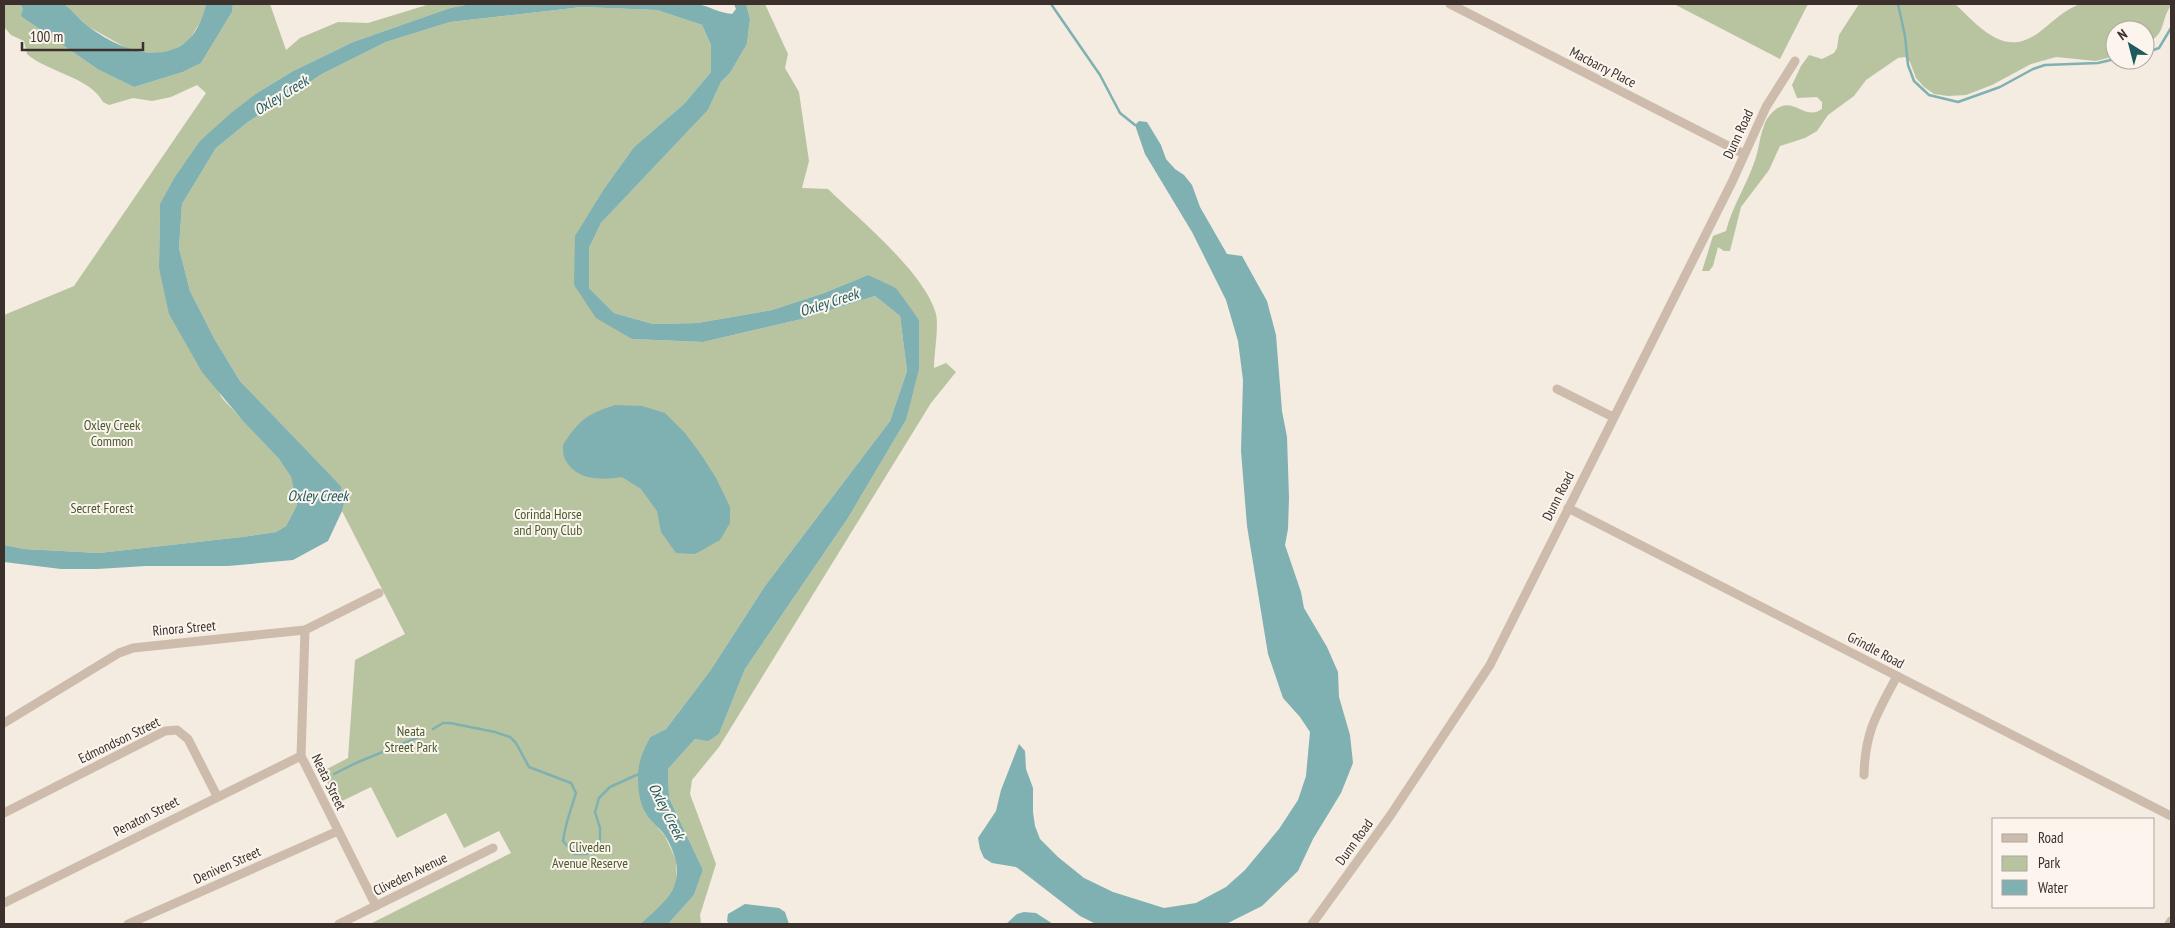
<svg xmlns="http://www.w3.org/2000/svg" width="2175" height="928" font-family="'PT Sans Narrow',sans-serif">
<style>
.green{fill:#b8c4a0}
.water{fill:#7fb0b2}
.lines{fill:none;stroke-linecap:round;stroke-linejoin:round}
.stream{stroke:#7fb0b2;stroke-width:2.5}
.minor{stroke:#cdbbac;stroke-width:9}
.labels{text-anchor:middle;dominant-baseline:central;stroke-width:4;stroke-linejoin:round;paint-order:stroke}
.street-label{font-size:14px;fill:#3b302b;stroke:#fbf5ee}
.park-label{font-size:14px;fill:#4a5a2e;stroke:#fbf5ee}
.water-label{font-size:15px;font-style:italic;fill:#1f5a5e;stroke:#fbf5ee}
</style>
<rect width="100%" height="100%" fill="#f4ebe1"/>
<g class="green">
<path d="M4 4H20L23 9 22 16 99 70 134 87 183 72 201 63 232 12 233 4H270L286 50 300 38 338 22 368 23 430 4H471L450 8 353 42 293 71 257 93 160 204 159 268 164 285 222 398 279 459 291 477 297 505 286 526 276 532 242 537 99 553 24 549 4 545V315L74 286 206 93 197 85 171 97 152 101 133 98 109 105 103 102C90 77 47 72 27 54L24 41 11 35 4 27Z"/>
<path d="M64 4H206L203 18 189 40 174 50 163 54 130 50 89 27Z"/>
<path d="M746 4H765L788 54 785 68 799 92 809 161 802 188 828 189C859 219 925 273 936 314 939 327 934 353 934 368L946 363 956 372 931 403 719 747 692 780 690 794 716 864 700 915 701 924H668L694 895 703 870 669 798 668 769 695 739 708 740 719 734 745 669 848 518 906 420 919 320 868 275 824 293 772 310 697 323 653 324 614 313 589 288V248L601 223 708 110 721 82 730 73 747 44 750 19Z"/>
<path d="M1674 4H1808L1780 59Z"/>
<path d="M1859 4H1955C1982 29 2006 60 2042 30 2055 20 2064 10 2080 4L2171 5C2159 24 2167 34 2145 44V30H2115V56L2096 61 2056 57 2031 64 1992 85 1966 95 1948 96 1934 94 1924 87 1916 78 1910 62 1905 57 1898 58 1866 80 1854 96 1828 115 1817 131 1805 138 1780 146 1769 170 1741 207 1730 251H1724L1718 247 1713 266 1709 271H1702L1713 236 1726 231C1732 207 1746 186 1754 163 1759 151 1759 138 1764 126 1766 118 1774 109 1782 106 1796 101 1807 120 1822 109V102L1817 97 1797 98 1792 85 1801 66 1809 55 1822 59 1834 53 1837 48 1839 35Z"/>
<path d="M582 7 657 10 702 25 711 45V72L684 104 634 147 606 186 574 285 632 339 703 342 802 319 875 296 900 316 907 371 890 421 765 586 710 671 666 729 650 737 640 761 645 813 665 836 676 860 677 882 664 904 640 924H370L511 853 499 831 464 848 446 813 397 838 371 787 338 803 324 776 327 769 348 758 355 660 405 634 342 511 344 504 341 486 240 381 215 340 190 291 179 248 182 204 216 148 248 122 322 74 386 42 450 22Z"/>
</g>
<g class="water">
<path d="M20 4H64C73 11 80 20 89 27 133 60 192 70 206 4H233L232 12 201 63 183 72 134 87 99 70 21 16 23 9Z"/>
<path d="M471 4H697C709 6 719 13 732 14L736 9 734 4H746L750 19 747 44 730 73 721 82 708 110 601 223 589 248V288L614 313 653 324 697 323 772 310 824 293 868 275 896 288 919 320V369L906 420 848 518 745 669 719 734 708 741 695 739 668 769 669 798 703 870 694 895 668 924H640C672 897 690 880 666 837 661 829 652 823 646 814 638 801 636 776 640 761 642 753 647 744 650 737L666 729 710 671 765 586 890 421 907 371 900 316 875 296 802 319 703 342 632 339 596 318 574 285 575 236 606 186 634 147 684 104 711 72V45L702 25 657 10 582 7 450 22 386 42 322 74 248 122 216 148 182 204 179 248 190 291 215 340 240 381 341 486 344 504 342 511 328 541 293 560 228 566H146L97 569H61L4 562V545L24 549 99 553 242 537 276 532 286 526 297 505 291 477 279 459 243 421 202 372 169 314 159 268 160 204 175 177 200 141 231 113 257 93 293 71 353 42 450 8Z"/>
<path d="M1139 121 1147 122 1161 145 1166 159 1175 169 1184 175 1192 185 1200 207 1227 254 1242 256 1267 301 1276 335 1282 411 1287 437 1289 498 1288 529 1285 545 1301 592 1304 608 1327 647 1338 672 1339 697 1350 735 1353 763 1341 793 1313 839 1298 871 1262 906 1226 924H1096L1080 916 1023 872 1016 867 992 863 984 858 980 849 978 838 996 811 1001 790 1019 744 1025 751 1026 769 1033 788V812L1035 826 1040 839 1058 857 1084 878 1113 892 1164 908 1196 903 1226 887 1245 870 1279 829 1298 800 1306 776 1310 732 1300 717 1283 698 1268 654 1247 526 1241 451 1243 380 1238 341 1226 300 1192 232 1145 154 1135 125Z"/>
<path d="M615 405 642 406 665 413 685 433 700 453 716 478 730 507V523L720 540 695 554 676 553 661 532 657 511 641 489 622 477C602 480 578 481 566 461 563 457 563 450 563 445 579 420 587 414 615 405Z"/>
<path d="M745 904 779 908 785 912 789 924H729L727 921 728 914Z"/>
<path d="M1024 912 1036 913 1053 924H1006L1017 914Z"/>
</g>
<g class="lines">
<g class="stream">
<path d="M1051 4 1100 75 1120 113 1135 125"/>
<path d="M1898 4 1905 36 1908 65 1914 81 1929 95 1958 102 2000 87 2033 69 2045 65 2098 63 2115 59"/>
<path d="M2145 53 2159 48 2171 28"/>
<path d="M433 729 443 723H450L495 732 510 737 516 743 529 767 571 783 576 793C571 809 565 824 563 841L574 854H587L600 844V828L595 812 599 798 610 787 641 773"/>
<path d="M334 774 356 763 426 734"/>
</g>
<g class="minor">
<path d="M1450 4 1744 154"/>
<path d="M1557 389 1613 417"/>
<path d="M1568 508 2171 816"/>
<path d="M305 630 301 756 376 906"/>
<path d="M4 723 119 653 133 648 305 630 379 593"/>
<path d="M1864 775C1865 731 1877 714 1897 676"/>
<path d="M4 813 165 731 177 730 188 739 217 796"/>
<path d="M4 903 301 756"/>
<path d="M128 924 338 831"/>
<path d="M339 924 493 848"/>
<path d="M1312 924 1390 816 1490 665 1732 182 1766 107 1795 61"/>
<path d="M2169 924 2171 921"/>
</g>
</g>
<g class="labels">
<g class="street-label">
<text transform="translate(1603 67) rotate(27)">Macbarry Place</text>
<text transform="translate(1738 134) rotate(-65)">Dunn Road</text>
<text transform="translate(1558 496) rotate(-63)">Dunn Road</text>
<text transform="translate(184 628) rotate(-5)">Rinora Street</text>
<text transform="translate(1876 650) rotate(28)">Grindle Road</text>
<text transform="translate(119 740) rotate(-26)">Edmondson Street</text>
<text transform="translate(329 782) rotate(64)">Neata Street</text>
<text transform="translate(146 816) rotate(-27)">Penaton Street</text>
<text transform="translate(1354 842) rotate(-54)">Dunn Road</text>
<text transform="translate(227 865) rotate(-24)">Deniven Street</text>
<text transform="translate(410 874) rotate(-26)">Cliveden Avenue</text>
</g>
<g class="park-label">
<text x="112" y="425">Oxley Creek<tspan x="112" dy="16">Common</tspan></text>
<text x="102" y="508">Secret Forest</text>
<text x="548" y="514">Corinda Horse<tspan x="548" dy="16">and Pony Club</tspan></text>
<text x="411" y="731">Neata<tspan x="411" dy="16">Street Park</tspan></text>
<text x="590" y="847">Cliveden<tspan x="590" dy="16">Avenue Reserve</tspan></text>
</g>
<g class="water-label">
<text transform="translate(281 95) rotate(-32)">Oxley Creek</text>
<text transform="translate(829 302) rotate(-18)">Oxley Creek</text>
<text x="318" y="495">Oxley Creek</text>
<text transform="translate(667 811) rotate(63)">Oxley Creek</text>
</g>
</g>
<rect width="2175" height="928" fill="none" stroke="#3b302b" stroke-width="10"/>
<rect x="1992" y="818" width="162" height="90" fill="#fbf5ee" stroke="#aea6a0"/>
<rect x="2002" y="834" width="25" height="8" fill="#cdbbac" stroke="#aea6a0"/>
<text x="2038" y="843" font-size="15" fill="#3b302b">Road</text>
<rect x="2002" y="856" width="25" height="15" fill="#b8c4a0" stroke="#aea6a0"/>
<text x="2038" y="868" font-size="15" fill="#3b302b">Park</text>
<rect x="2002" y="880" width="25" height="15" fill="#7fb0b2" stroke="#aea6a0"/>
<text x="2038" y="893" font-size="15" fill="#3b302b">Water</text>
<g transform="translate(2130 45) rotate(324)"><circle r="24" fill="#fbf5ee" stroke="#aea6a0"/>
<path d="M0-4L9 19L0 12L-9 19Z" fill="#1f5a5e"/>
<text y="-8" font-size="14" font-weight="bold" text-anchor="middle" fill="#3b302b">N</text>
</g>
<path d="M22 42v8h121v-8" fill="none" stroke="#3b302b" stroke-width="2.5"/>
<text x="30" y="42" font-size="15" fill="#3b302b" stroke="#fbf5ee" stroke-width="4" paint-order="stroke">100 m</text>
</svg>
